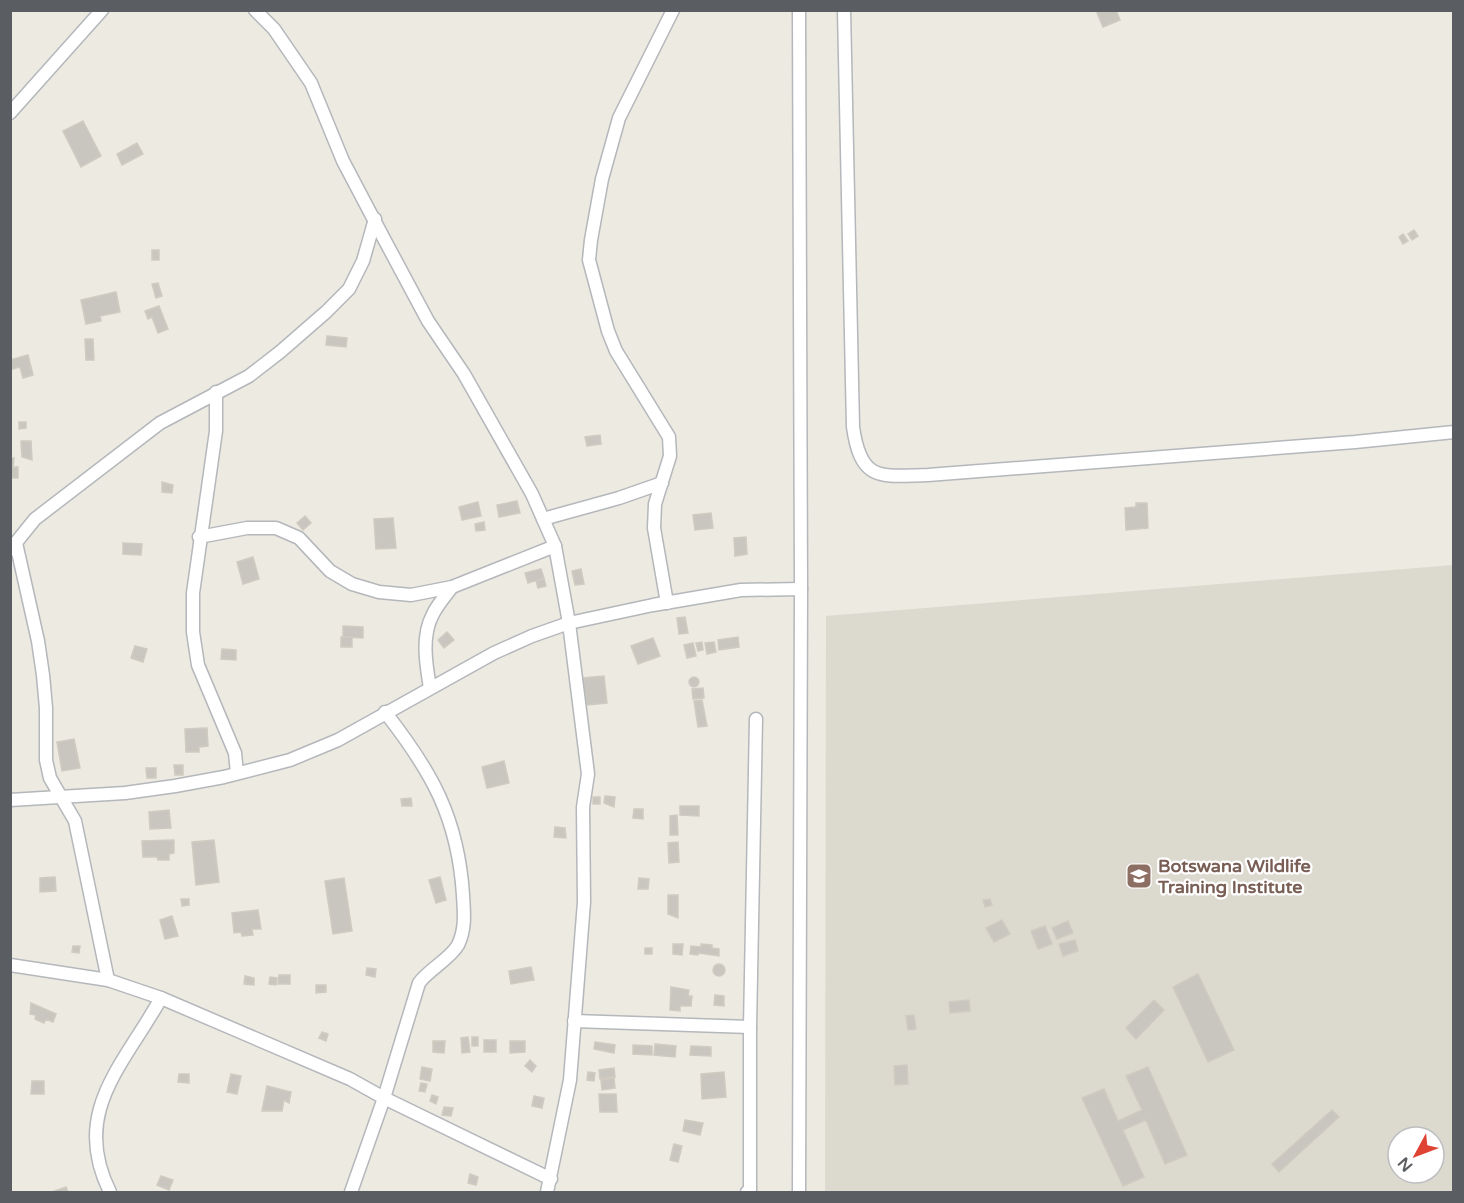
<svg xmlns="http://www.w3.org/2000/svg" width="1464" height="1203" font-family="'Varela Round',sans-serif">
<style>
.education{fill:#dcd9cf;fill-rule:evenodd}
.building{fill:#c9c6c0;stroke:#d0cbc0;stroke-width:1.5}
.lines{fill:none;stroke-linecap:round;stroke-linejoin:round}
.minor-casing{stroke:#b4b7bb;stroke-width:15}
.minor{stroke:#fff;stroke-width:12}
.labels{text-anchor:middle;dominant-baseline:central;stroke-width:4.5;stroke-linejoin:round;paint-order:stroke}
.education-label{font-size:18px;font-weight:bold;fill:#785e54;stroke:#fff;text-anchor:start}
</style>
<rect width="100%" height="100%" fill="#eceae1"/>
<path class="education" d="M1453 565V1192H825L826 616ZM1398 1137H1434V1173H1398Z"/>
<g class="building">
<path d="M1096 10H1116L1120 20 1103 27Z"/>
<path d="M83 121 101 156 81 167 63 131Z"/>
<path d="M137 143 143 154 122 165 117 154Z"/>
<path d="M1414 230 1418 236 1412 240 1408 234Z"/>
<path d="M1403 234 1408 241 1403 244 1399 237Z"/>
<rect x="152" y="250" width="7" height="10"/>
<path d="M158 283 162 296 156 298 152 284Z"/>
<path d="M116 292 120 312 100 316 101 321 86 324 81 300Z"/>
<path d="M159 306 168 329 158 333 152 317 148 319 145 311Z"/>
<path d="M327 336 347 338 346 347 326 345Z"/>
<path d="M85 339H93L94 360H86Z"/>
<path d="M28 355 33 375 23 378 20 367 12 369 10 360Z"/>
<path d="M19 422H26V428L19 429Z"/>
<path d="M600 435 601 444 587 446 585 437Z"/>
<path d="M21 441H31L32 460 22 457Z"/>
<path d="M10 458H14L13 467H18V478H10Z"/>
<path d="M162 482 173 485 172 493 162 492Z"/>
<path d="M517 501 520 513 499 517 497 505Z"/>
<path d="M478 502 481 516 462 520 459 507Z"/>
<path d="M1136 503H1147L1148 528 1126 530 1125 508 1136 507Z"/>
<path d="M711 513 713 528 695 530 693 515Z"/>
<path d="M305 516 311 523 303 530 297 523Z"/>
<path d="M393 518 396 548 376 549 374 519Z"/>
<path d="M484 522 485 530 476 531 475 524Z"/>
<path d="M746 537 747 554 735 556 734 538Z"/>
<path d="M123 543 142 544 141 555 123 554Z"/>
<path d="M253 557 259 579 243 584 237 562Z"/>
<path d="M541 569 544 578 528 583 525 573Z"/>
<path d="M581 569 584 584 575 585 572 571Z"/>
<path d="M544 579 546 586 538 588 536 581Z"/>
<path d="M685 617 688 633 679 634 677 618Z"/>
<path d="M343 626 363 627V638L343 637Z"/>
<path d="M447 632 454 640 444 648 438 640Z"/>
<rect x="341" y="637" width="11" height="10"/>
<path d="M738 637 739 647 719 650 718 640Z"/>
<path d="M653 638 660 656 638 664 631 646Z"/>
<path d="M702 642 703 650 698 651 696 643Z"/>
<path d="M714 642 716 652 707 654 705 643Z"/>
<path d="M693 643 696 656 687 658 684 645Z"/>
<path d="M135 646 147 649 143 662 131 658Z"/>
<path d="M222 649 236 650V660L221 659Z"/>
<path d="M604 676 607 703 587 705 583 678Z"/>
<circle cx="694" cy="682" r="5"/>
<path d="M703 688 704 698 693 699 692 689Z"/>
<path d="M702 700 707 726 698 727 694 701Z"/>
<path d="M207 728 208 746 199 747V752H186L185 729Z"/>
<path d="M74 739 80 768 62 771 57 742Z"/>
<path d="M504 761 509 783 487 788 482 767Z"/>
<path d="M174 765H183V775H175Z"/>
<path d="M146 768H156V778H147Z"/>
<path d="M605 796 615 797 614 807 604 803Z"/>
<rect x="593" y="797" width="7" height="7"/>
<path d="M411 798 412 806H402L401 799Z"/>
<path d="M680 806H699V816L680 815Z"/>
<path d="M634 809H643V819L633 818Z"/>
<path d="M169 810 171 828 150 829 149 812Z"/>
<path d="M677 815 678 835H670V816Z"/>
<path d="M555 827 565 828 566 838 554 837Z"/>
<path d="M174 840V853L169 854V860H158L157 857H143L142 841Z"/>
<path d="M214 840 219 882 196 885 192 842Z"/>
<path d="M678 842 679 862 669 863 668 843Z"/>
<path d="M55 877 56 891 40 892V878Z"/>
<path d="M440 877 446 900 436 903 429 880Z"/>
<path d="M344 878 352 931 333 934 325 881Z"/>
<path d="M639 878 649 879 648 889H638Z"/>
<path d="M668 895H678V918L668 914Z"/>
<path d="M181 899H189V905L182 906Z"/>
<path d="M990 899 992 905 985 907 983 900Z"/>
<path d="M258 910 261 929H252L253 935 242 936 241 932 234 933 232 913Z"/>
<path d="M172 916 178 936 165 939 160 920Z"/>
<path d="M1002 920 1010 934 994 942 986 928Z"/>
<path d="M1068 921 1073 933 1057 939 1052 928Z"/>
<path d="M1045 926 1052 944 1038 949 1031 931Z"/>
<path d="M1075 940 1078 951 1063 956 1059 944Z"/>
<path d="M673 944H683L682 955 673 954Z"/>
<path d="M701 944 712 945V948L719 949V956L699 953 698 955 690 954 691 946 701 947Z"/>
<path d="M73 946H80L79 953 72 952Z"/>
<rect x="645" y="948" width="7" height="6"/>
<circle cx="719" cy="970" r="6"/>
<path d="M531 967 534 980 511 984 509 971Z"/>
<path d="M367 968 376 969 375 977 366 975Z"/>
<path d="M1198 974 1234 1050 1208 1062 1173 987Z"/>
<path d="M279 975H290V984H278Z"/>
<path d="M245 976 254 978V985L244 984Z"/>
<path d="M270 977 277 978 276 985 269 984Z"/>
<path d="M316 985H326V992L316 993Z"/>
<path d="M671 987 689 990 688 996H692L691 1006H680V1011L670 1010Z"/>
<path d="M715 995 724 996V1006L714 1005Z"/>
<path d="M969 1000 970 1011 950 1013 949 1002Z"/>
<path d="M1154 1000 1164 1010 1136 1039 1126 1028Z"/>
<path d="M31 1003 56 1014 53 1022 46 1019 44 1023 35 1019 36 1015 30 1014Z"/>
<path d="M914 1015 916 1029 908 1030 906 1016Z"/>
<path d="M322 1032 328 1034 326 1041 319 1038Z"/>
<path d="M468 1037 470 1052 462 1053 461 1038Z"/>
<rect x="472" y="1037" width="6" height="9"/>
<rect x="484" y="1040" width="12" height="12"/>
<path d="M433 1041H445L444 1053 433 1052Z"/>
<path d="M510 1041H525V1052L510 1053Z"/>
<path d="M595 1042 615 1045 614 1053 594 1049Z"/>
<path d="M655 1044 676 1046 675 1057 654 1055Z"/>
<path d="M633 1045 652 1046V1055L633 1054Z"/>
<path d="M691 1046 711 1047V1056L690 1055Z"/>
<path d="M530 1060 536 1066 532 1072 525 1066Z"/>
<path d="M907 1065 908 1084 895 1085 894 1066Z"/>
<path d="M422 1067 432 1069 430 1081 420 1079Z"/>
<path d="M1148 1067 1187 1155 1165 1164 1146 1120 1123 1130 1144 1177 1123 1186 1082 1098 1104 1089 1118 1121 1142 1110 1126 1076Z"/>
<path d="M614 1068 615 1077 600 1079 599 1070Z"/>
<path d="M588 1072 595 1073 594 1081 587 1080Z"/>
<path d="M724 1072 726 1097 702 1099 701 1074Z"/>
<path d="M179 1074H189V1083L178 1082Z"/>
<path d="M231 1074 241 1076 237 1094 227 1092Z"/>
<path d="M614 1078 615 1088 602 1090 601 1080Z"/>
<path d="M32 1081H44V1094H31Z"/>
<path d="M421 1083 427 1084 425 1092 419 1091Z"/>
<path d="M267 1086 291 1092 289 1103 284 1100 282 1111H262Z"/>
<path d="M599 1094H616L617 1112H600Z"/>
<path d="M432 1095 438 1097 436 1104 430 1101Z"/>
<path d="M534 1096 544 1098 542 1108 532 1106Z"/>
<path d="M444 1107 453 1108 451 1116 442 1115Z"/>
<path d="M1332 1110 1339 1117 1279 1172 1272 1164Z"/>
<path d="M685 1120 703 1123 700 1135 683 1131Z"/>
<path d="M674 1144 682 1146 678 1162 670 1160Z"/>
<path d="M470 1174 478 1177 476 1185 468 1183Z"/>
<path d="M161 1176 173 1180 169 1190 157 1185Z"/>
<path d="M66 1187 68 1192H52Z"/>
</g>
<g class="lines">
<g class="minor-casing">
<g id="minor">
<path d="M255 10 274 29 311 83 343 161 383 237 428 321 464 374 532 494 555 546 569 623 588 774 583 807 584 902 570 1080 547 1192"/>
<path d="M799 10 801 589 799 1192"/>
<path d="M844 10 853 427C861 483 881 476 928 475L1355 442 1454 432"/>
<path d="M10 113 102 10"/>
<path d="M216 392V431L193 593V632L198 665 235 753 237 773"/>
<path d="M543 519 619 498 662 483"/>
<path d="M199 537 247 528H276L299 538 330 571 352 584 379 592 411 595 452 587 555 546"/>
<path d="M16 543 38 641 43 675 46 708V760L50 778 75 821 108 980"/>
<path d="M10 550 35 519 160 423 249 376 280 352 326 312 349 289 363 261 375 219"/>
<path d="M667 603 654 528 655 504 670 456 669 437 616 351 608 331 589 260 591 240 602 179 619 118 673 10"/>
<path d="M430 688C426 664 421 636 433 614 438 604 446 595 452 587"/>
<path d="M10 800 125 793 175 786 224 777 290 760 338 740 494 653 532 636 569 623 653 605 741 590 801 589"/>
<path d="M10 965 108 980 161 998 350 1079 384 1098 551 1179"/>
<path d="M574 1021 750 1027"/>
<path d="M110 1192C70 1112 124 1065 161 998"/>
<path d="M351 1192 384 1098 419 983C429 969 449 960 458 945 466 928 464 913 463 895 458 818 432 772 385 712"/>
<path d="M747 1192 750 1190V1027L756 719"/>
</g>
</g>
<use href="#minor" class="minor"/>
</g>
<defs>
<g id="school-square" transform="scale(1.35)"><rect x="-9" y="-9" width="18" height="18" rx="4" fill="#8d6e63" stroke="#fff"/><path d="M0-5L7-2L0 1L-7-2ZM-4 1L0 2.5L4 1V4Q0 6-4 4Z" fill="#fff"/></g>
</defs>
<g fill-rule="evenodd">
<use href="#school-square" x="1139" y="876"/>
</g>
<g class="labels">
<g class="education-label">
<text x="1158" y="866">Botswana Wildlife<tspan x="1158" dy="21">Training Institute</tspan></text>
</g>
</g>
<rect width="1464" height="1203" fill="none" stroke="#5a5d61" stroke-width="24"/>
<g transform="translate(1416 1155) rotate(229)"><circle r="28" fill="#ffffff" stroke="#bdbec0" stroke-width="1.5"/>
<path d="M0-4.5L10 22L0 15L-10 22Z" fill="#df4334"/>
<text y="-9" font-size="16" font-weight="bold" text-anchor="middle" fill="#5a5d61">N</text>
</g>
</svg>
